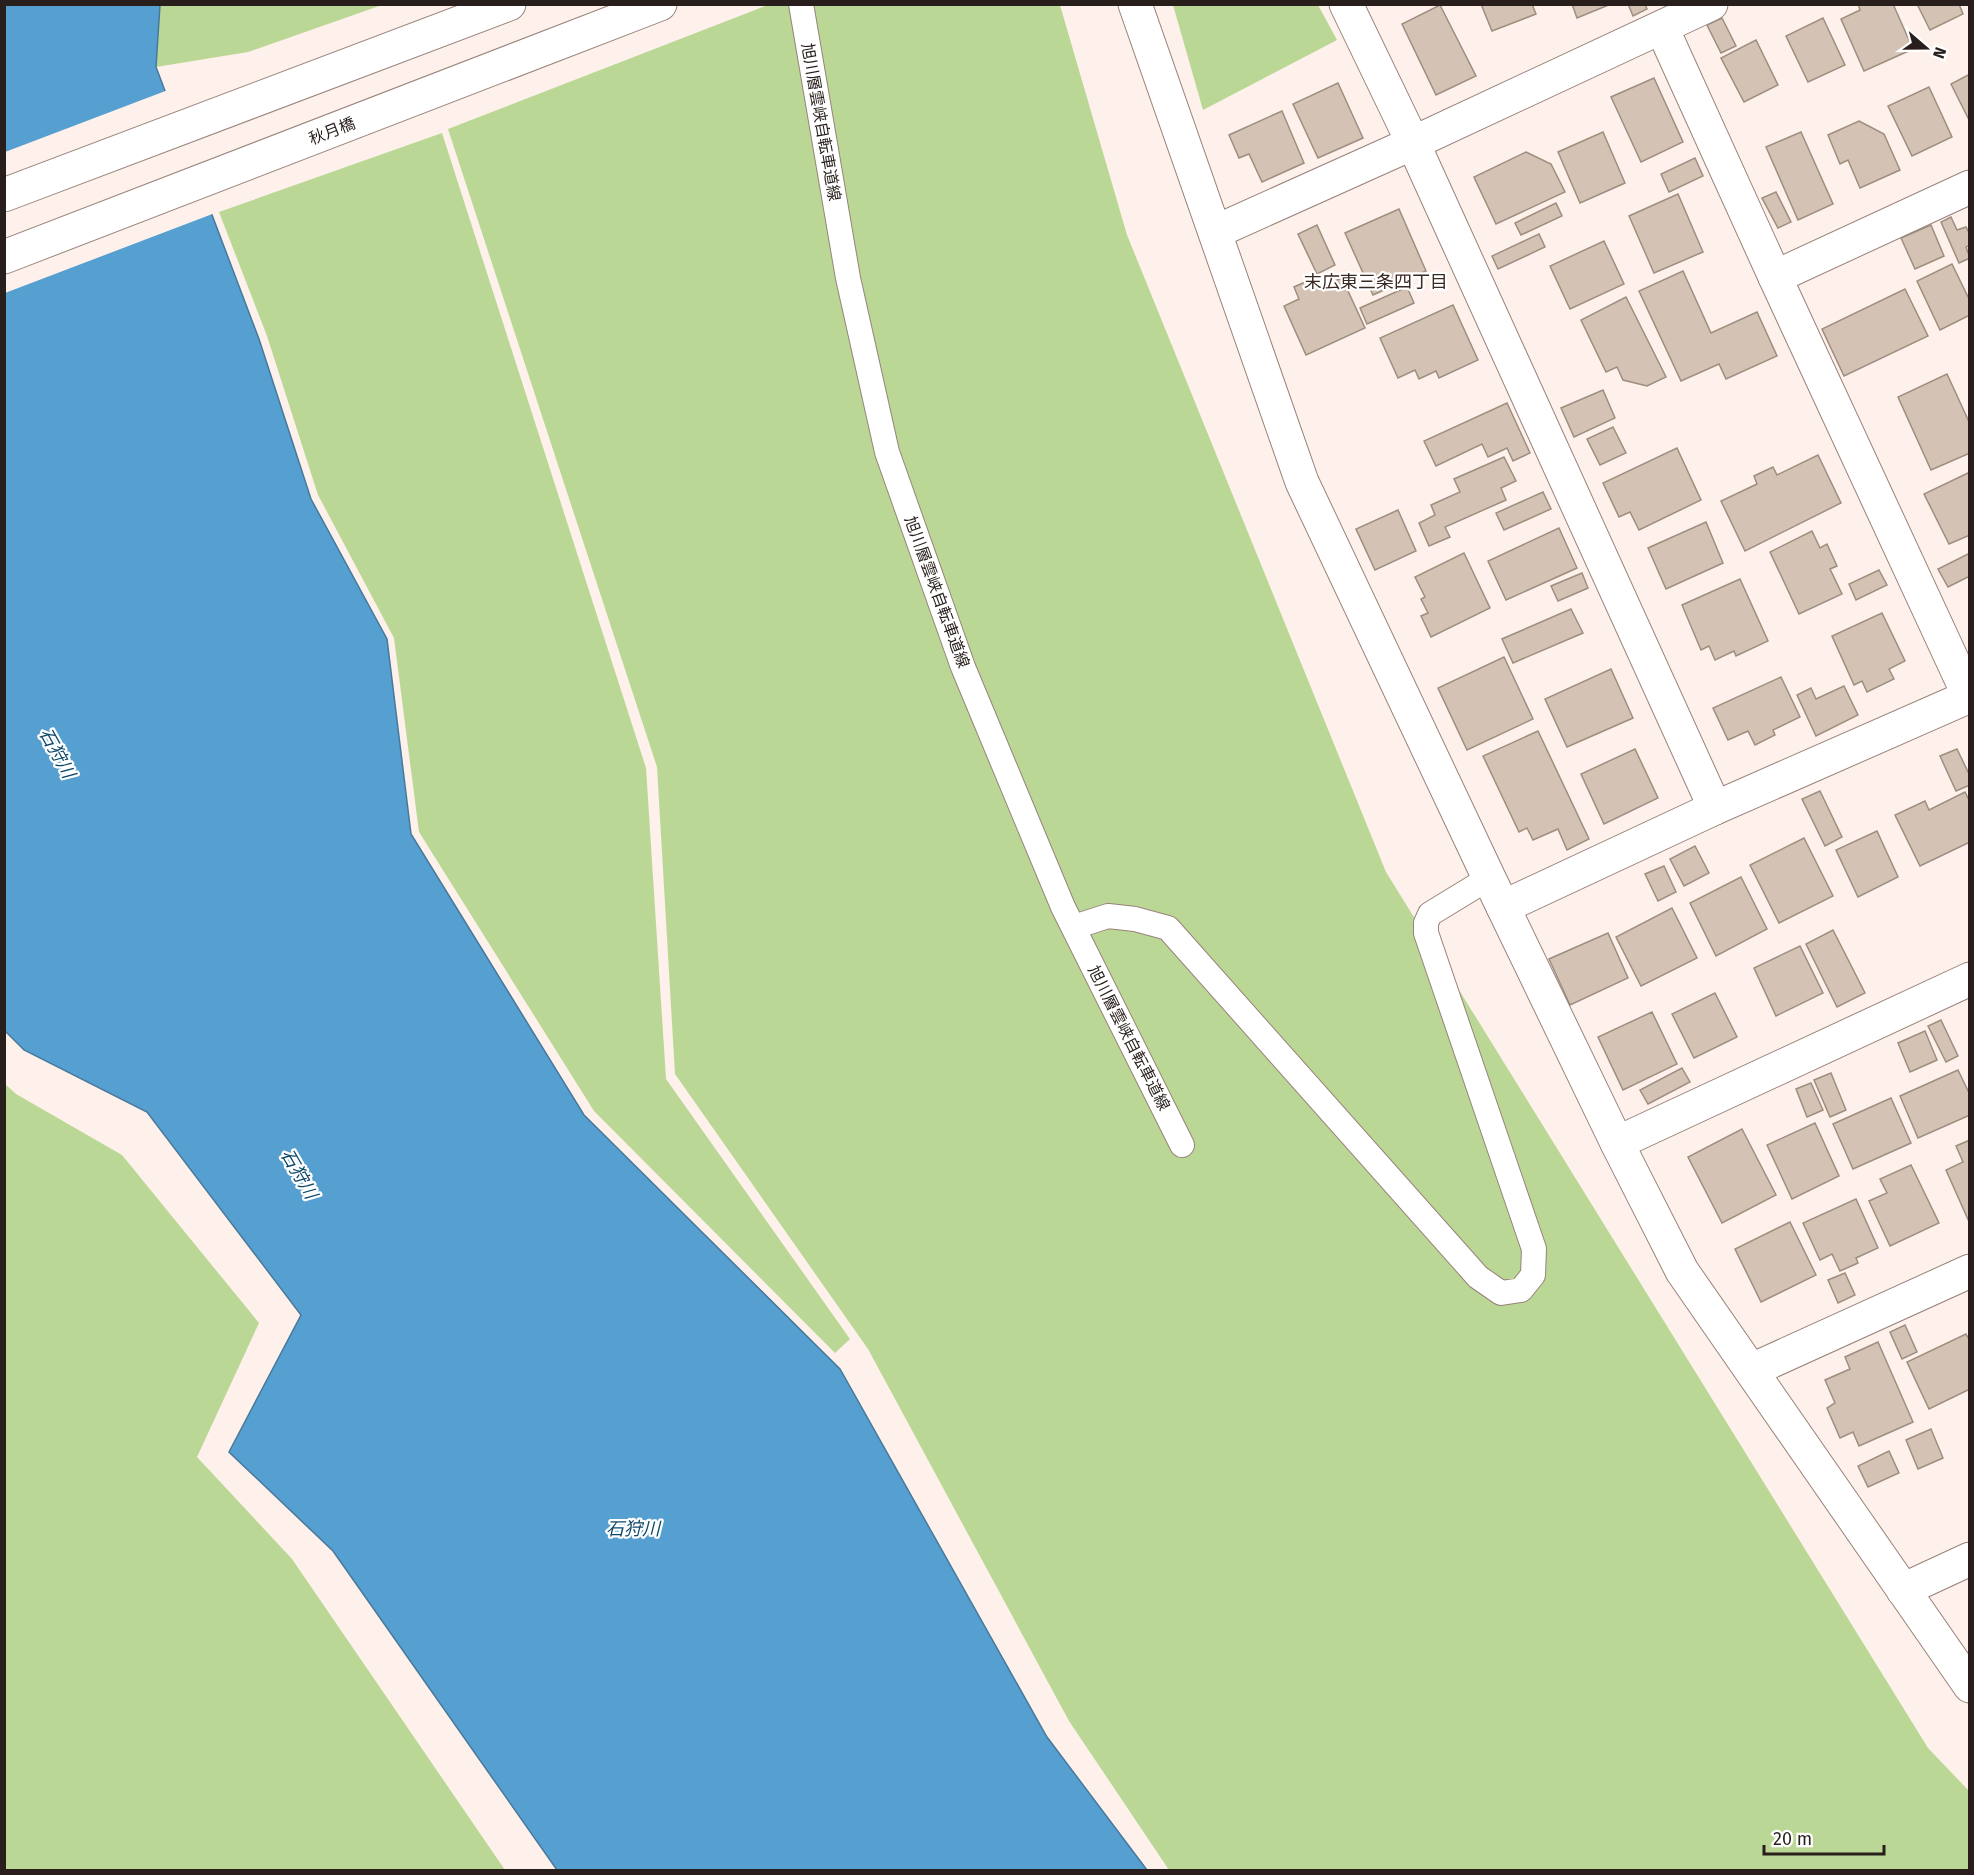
<svg xmlns="http://www.w3.org/2000/svg" width="1974" height="1875" font-family="'Fira Sans','Noto Sans JP',sans-serif">
<style>
.green{fill:#bbd795}
.water{fill:#569fd1;stroke:#48799b;stroke-width:1.5}
.pier{fill:#fef0ea}
.building{fill:#d4c3b4;stroke:#9e8e7f;stroke-width:1.5}
.lines{fill:none;stroke-linecap:round;stroke-linejoin:round}
.lane-casing{stroke:#98837b;stroke-width:26}
.street-casing{stroke:#98837b;stroke-width:35}
.primary-casing{stroke:#98837b;stroke-width:35}
.lane{stroke:#fff;stroke-width:24}
.street{stroke:#fff;stroke-width:33}
.primary{stroke:#fff;stroke-width:33}
.labels{text-anchor:middle;dominant-baseline:central;stroke-width:4.5;stroke-linejoin:round;paint-order:stroke}
.street-label{font-size:16px;fill:#281f1c;stroke:#fff}
.neighbourhood-label{font-size:18px;fill:#3a2922;stroke:#fff}
.water-label{font-size:18px;font-style:italic;fill:#0e4869;stroke:#fff}
</style>
<rect width="100%" height="100%" fill="#fef0ea"/>
<g class="green">
<path d="M160 5H382L248 52 156 67Z"/>
<path d="M768 5H1060L1127 235 1386 872 1928 1748 1969 1791V1870H1169L1069 1721 868 1349 675 1074 657 767 448 129Z"/>
<path d="M1173 5H1318L1337 40 1203 110Z"/>
<path d="M442 133 646 768 666 1079 850 1339 835 1353 594 1111 419 832 394 638 318 495 267 336 219 212Z"/>
<path d="M4 1083 16 1094 122 1155 259 1323 197 1457 292 1559 505 1870H5Z"/>
</g>
<path class="water" d="M4 5H160L156 67 259 339 311 499 387 639 411 834 584 1115 840 1369 1047 1737 1147 1870H557L333 1551 229 1452 301 1315 147 1112 24 1050 5 1031Z"/>
<path class="pier" d="M168 90 215 213 5 293V152Z"/>
<g class="building">
<path d="M1481 4H1532L1536 14 1492 31Z"/>
<path d="M1572 4H1611L1577 18Z"/>
<path d="M1628 4H1645L1647 9 1633 16Z"/>
<path d="M1858 4H1893L1913 49 1864 71 1841 19 1860 10Z"/>
<path d="M1917 4H1959L1963 14 1930 30Z"/>
<path d="M1440 5 1476 76 1436 95 1402 24Z"/>
<path d="M1722 18 1736 46 1721 53 1707 25Z"/>
<path d="M1823 18 1845 65 1808 82 1786 36Z"/>
<path d="M1756 40 1778 85 1744 102 1721 58Z"/>
<path d="M1970 74V122L1951 84Z"/>
<path d="M1654 78 1683 142 1641 162 1611 97Z"/>
<path d="M1338 83 1363 138 1318 158 1293 104Z"/>
<path d="M1929 87 1952 137 1912 156 1888 106Z"/>
<path d="M1282 111 1304 163 1262 182 1249 154 1239 158 1229 135Z"/>
<path d="M1859 121 1884 134 1900 170 1860 188 1848 160 1840 164 1828 135Z"/>
<path d="M1603 132 1625 183 1580 203 1558 152Z"/>
<path d="M1801 132 1833 204 1798 220 1766 147Z"/>
<path d="M1526 152 1551 164 1565 192 1496 224 1474 177Z"/>
<path d="M1695 158 1703 176 1669 192 1661 174Z"/>
<path d="M1776 192 1791 222 1778 228 1762 198Z"/>
<path d="M1678 194 1703 252 1654 273 1629 216Z"/>
<path d="M1556 203 1562 216 1521 235 1515 223Z"/>
<path d="M1399 209 1426 271 1373 295 1345 233Z"/>
<path d="M1951 217 1957 230 1966 227 1970 235V245L1966 247 1970 258 1959 263 1941 222Z"/>
<path d="M1317 225 1335 265 1317 274 1298 234Z"/>
<path d="M1931 225 1944 256 1915 269 1901 238Z"/>
<path d="M1539 234 1545 247 1498 269 1492 256Z"/>
<path d="M1604 241 1624 284 1570 309 1550 266Z"/>
<path d="M1952 264 1970 301V315L1940 330 1917 281Z"/>
<path d="M1683 271 1711 333 1757 312 1777 356 1726 379 1719 364 1681 381 1639 291Z"/>
<path d="M1314 278 1318 288 1342 278 1365 328 1306 355 1284 306 1299 299 1294 287Z"/>
<path d="M1407 287 1414 303 1367 324 1360 308Z"/>
<path d="M1905 289 1928 336 1844 376 1822 329Z"/>
<path d="M1626 297 1666 377 1647 386 1623 380 1617 367 1606 372 1581 320Z"/>
<path d="M1453 305 1478 360 1439 378 1436 371 1419 379 1415 370 1398 378 1380 338Z"/>
<path d="M1947 374 1970 424V453L1931 470 1898 397Z"/>
<path d="M1603 390 1615 418 1574 437 1561 408Z"/>
<path d="M1507 403 1530 453 1513 461 1507 448 1488 457 1482 444 1436 466 1424 441Z"/>
<path d="M1613 427 1626 453 1600 465 1587 439Z"/>
<path d="M1677 448 1701 500 1639 530 1630 512 1619 517 1603 483Z"/>
<path d="M1818 455 1841 503 1745 551 1721 501 1757 484 1754 476 1773 467 1777 475Z"/>
<path d="M1504 457 1516 481 1501 488 1506 500 1445 527 1450 537 1429 546 1419 523 1435 515 1431 505 1460 492 1454 479Z"/>
<path d="M1970 472V535L1949 544 1924 494Z"/>
<path d="M1543 492 1551 509 1504 530 1496 513Z"/>
<path d="M1398 510 1416 551 1375 570 1356 529Z"/>
<path d="M1706 522 1723 563 1666 589 1648 548Z"/>
<path d="M1559 528 1577 568 1506 600 1488 561Z"/>
<path d="M1812 531 1820 548 1827 544 1837 566 1830 569 1842 594 1799 614 1770 552Z"/>
<path d="M1464 553 1490 608 1431 637 1421 616 1428 613 1421 599 1425 597 1415 577Z"/>
<path d="M1970 553V576L1948 587 1938 569Z"/>
<path d="M1879 570 1887 585 1856 600 1849 584Z"/>
<path d="M1582 573 1588 588 1558 601 1551 586Z"/>
<path d="M1740 579 1768 641 1736 656 1734 651 1715 660 1709 646 1701 650 1682 605Z"/>
<path d="M1571 609 1583 633 1513 663 1502 639Z"/>
<path d="M1882 613 1905 661 1889 669 1894 679 1867 692 1862 681 1854 685 1832 636Z"/>
<path d="M1504 657 1533 719 1467 750 1438 688Z"/>
<path d="M1611 669 1633 718 1567 747 1545 699Z"/>
<path d="M1781 677 1800 717 1773 730 1775 735 1755 745 1748 731 1728 740 1713 708Z"/>
<path d="M1844 686 1858 715 1816 736 1797 695 1811 688 1816 699Z"/>
<path d="M1538 731 1589 839 1567 850 1558 829 1533 840 1527 828 1519 832 1483 756Z"/>
<path d="M1635 749 1658 798 1604 824 1581 774Z"/>
<path d="M1957 749 1970 776V785L1956 791 1940 756Z"/>
<path d="M1820 791 1842 837 1825 846 1802 799Z"/>
<path d="M1965 792 1970 802V842L1920 866 1895 815 1925 801 1929 810Z"/>
<path d="M1877 831 1898 877 1858 897 1836 850Z"/>
<path d="M1804 838 1833 896 1779 923 1750 865Z"/>
<path d="M1695 846 1709 873 1684 886 1670 859Z"/>
<path d="M1664 866 1676 892 1658 901 1645 874Z"/>
<path d="M1741 877 1767 929 1716 956 1690 903Z"/>
<path d="M1672 908 1697 958 1641 986 1616 937Z"/>
<path d="M1833 930 1865 993 1837 1007 1806 944Z"/>
<path d="M1608 933 1628 978 1570 1005 1549 959Z"/>
<path d="M1800 946 1823 993 1776 1016 1754 968Z"/>
<path d="M1715 993 1737 1037 1694 1058 1672 1014Z"/>
<path d="M1652 1012 1677 1064 1623 1090 1598 1037Z"/>
<path d="M1941 1020 1958 1056 1946 1062 1928 1026Z"/>
<path d="M1925 1031 1937 1060 1910 1072 1898 1043Z"/>
<path d="M1682 1068 1690 1082 1648 1104 1640 1090Z"/>
<path d="M1958 1070 1970 1095V1115L1918 1138 1900 1096Z"/>
<path d="M1831 1073 1846 1110 1830 1117 1814 1080Z"/>
<path d="M1811 1083 1823 1110 1807 1117 1796 1089Z"/>
<path d="M1891 1098 1911 1143 1853 1169 1833 1124Z"/>
<path d="M1815 1123 1839 1176 1792 1199 1767 1145Z"/>
<path d="M1742 1129 1776 1195 1722 1223 1688 1157Z"/>
<path d="M1970 1140V1224L1946 1170 1963 1162 1956 1146Z"/>
<path d="M1911 1165 1939 1223 1890 1246 1869 1201 1887 1193 1880 1179Z"/>
<path d="M1856 1199 1878 1248 1856 1258 1858 1263 1840 1271 1832 1254 1820 1260 1803 1223Z"/>
<path d="M1790 1222 1816 1275 1761 1302 1735 1249Z"/>
<path d="M1845 1273 1855 1295 1838 1303 1828 1280Z"/>
<path d="M1905 1325 1917 1352 1902 1359 1890 1332Z"/>
<path d="M1966 1334 1970 1341V1389L1929 1409 1907 1362Z"/>
<path d="M1878 1342 1913 1422 1859 1446 1853 1432 1840 1438 1827 1408 1835 1403 1825 1380 1850 1369 1845 1357Z"/>
<path d="M1931 1429 1943 1458 1918 1469 1906 1440Z"/>
<path d="M1889 1451 1899 1473 1868 1487 1858 1466Z"/>
</g>
<g class="lines">
<g class="lane-casing">
<g id="lane">
<path d="M801 4 848 278 887 452 963 667 1063 907 1182 1145"/>
<path d="M1074 927 1108 916 1135 919 1168 928 1478 1277 1501 1293 1521 1290 1533 1275 1534 1249 1426 933V923L1430 914 1489 878"/>
</g>
</g>
<g class="street-casing">
<g id="street">
<path d="M1135 4 1302 482 1489 878 1617 1143 1682 1271 1970 1686"/>
<path d="M1346 4 1413 143 1715 808"/>
<path d="M1662 28 1775 277 1969 696"/>
<path d="M1215 232 1413 143 1711 4"/>
<path d="M1775 277 1970 187"/>
<path d="M1503 907 1715 808 1970 696"/>
<path d="M1617 1143 1970 979"/>
<path d="M1752 1370 1970 1271"/>
<path d="M1903 1590 1970 1559"/>
</g>
</g>
<g class="primary-casing">
<g id="primary">
<path d="M4 195 509 4"/>
<path d="M4 257 660 4"/>
</g>
</g>
<use href="#lane" class="lane"/>
<use href="#street" class="street"/>
<use href="#primary" class="primary"/>
</g>
<g class="labels">
<g class="street-label">
<text transform="translate(821 122) rotate(80)">旭川層雲峡自転車道線</text>
<text transform="translate(332 131) rotate(-21)">秋月橋</text>
<text transform="translate(937 592) rotate(70)">旭川層雲峡自転車道線</text>
<text transform="translate(1129 1038) rotate(63)">旭川層雲峡自転車道線</text>
</g>
<g class="neighbourhood-label">
<text x="1376" y="282">末広東三条四丁目</text>
</g>
<g class="water-label">
<text transform="translate(57 753) rotate(61)">石狩川</text>
<text transform="translate(299 1174) rotate(60)">石狩川</text>
<text x="633" y="1529">石狩川</text>
</g>
</g>
<rect width="1974" height="1875" fill="none" stroke="#281f1c" stroke-width="12"/>
<g transform="translate(1926 48) rotate(110)" stroke="#ffffff" stroke-width="4.5" paint-order="stroke">
<path d="M0-4.5L10 22L0 15L-10 22Z" fill="#281f1c"/>
<text y="-9" font-size="16" font-weight="bold" text-anchor="middle" fill="#281f1c">N</text>
</g>
<path d="M1764 1845v9h120v-9" fill="none" stroke="#281f1c" stroke-width="3"/>
<text x="1773" y="1845" font-size="18" fill="#281f1c" stroke="#ffffff" stroke-width="4.5" paint-order="stroke">20 m</text>
</svg>
